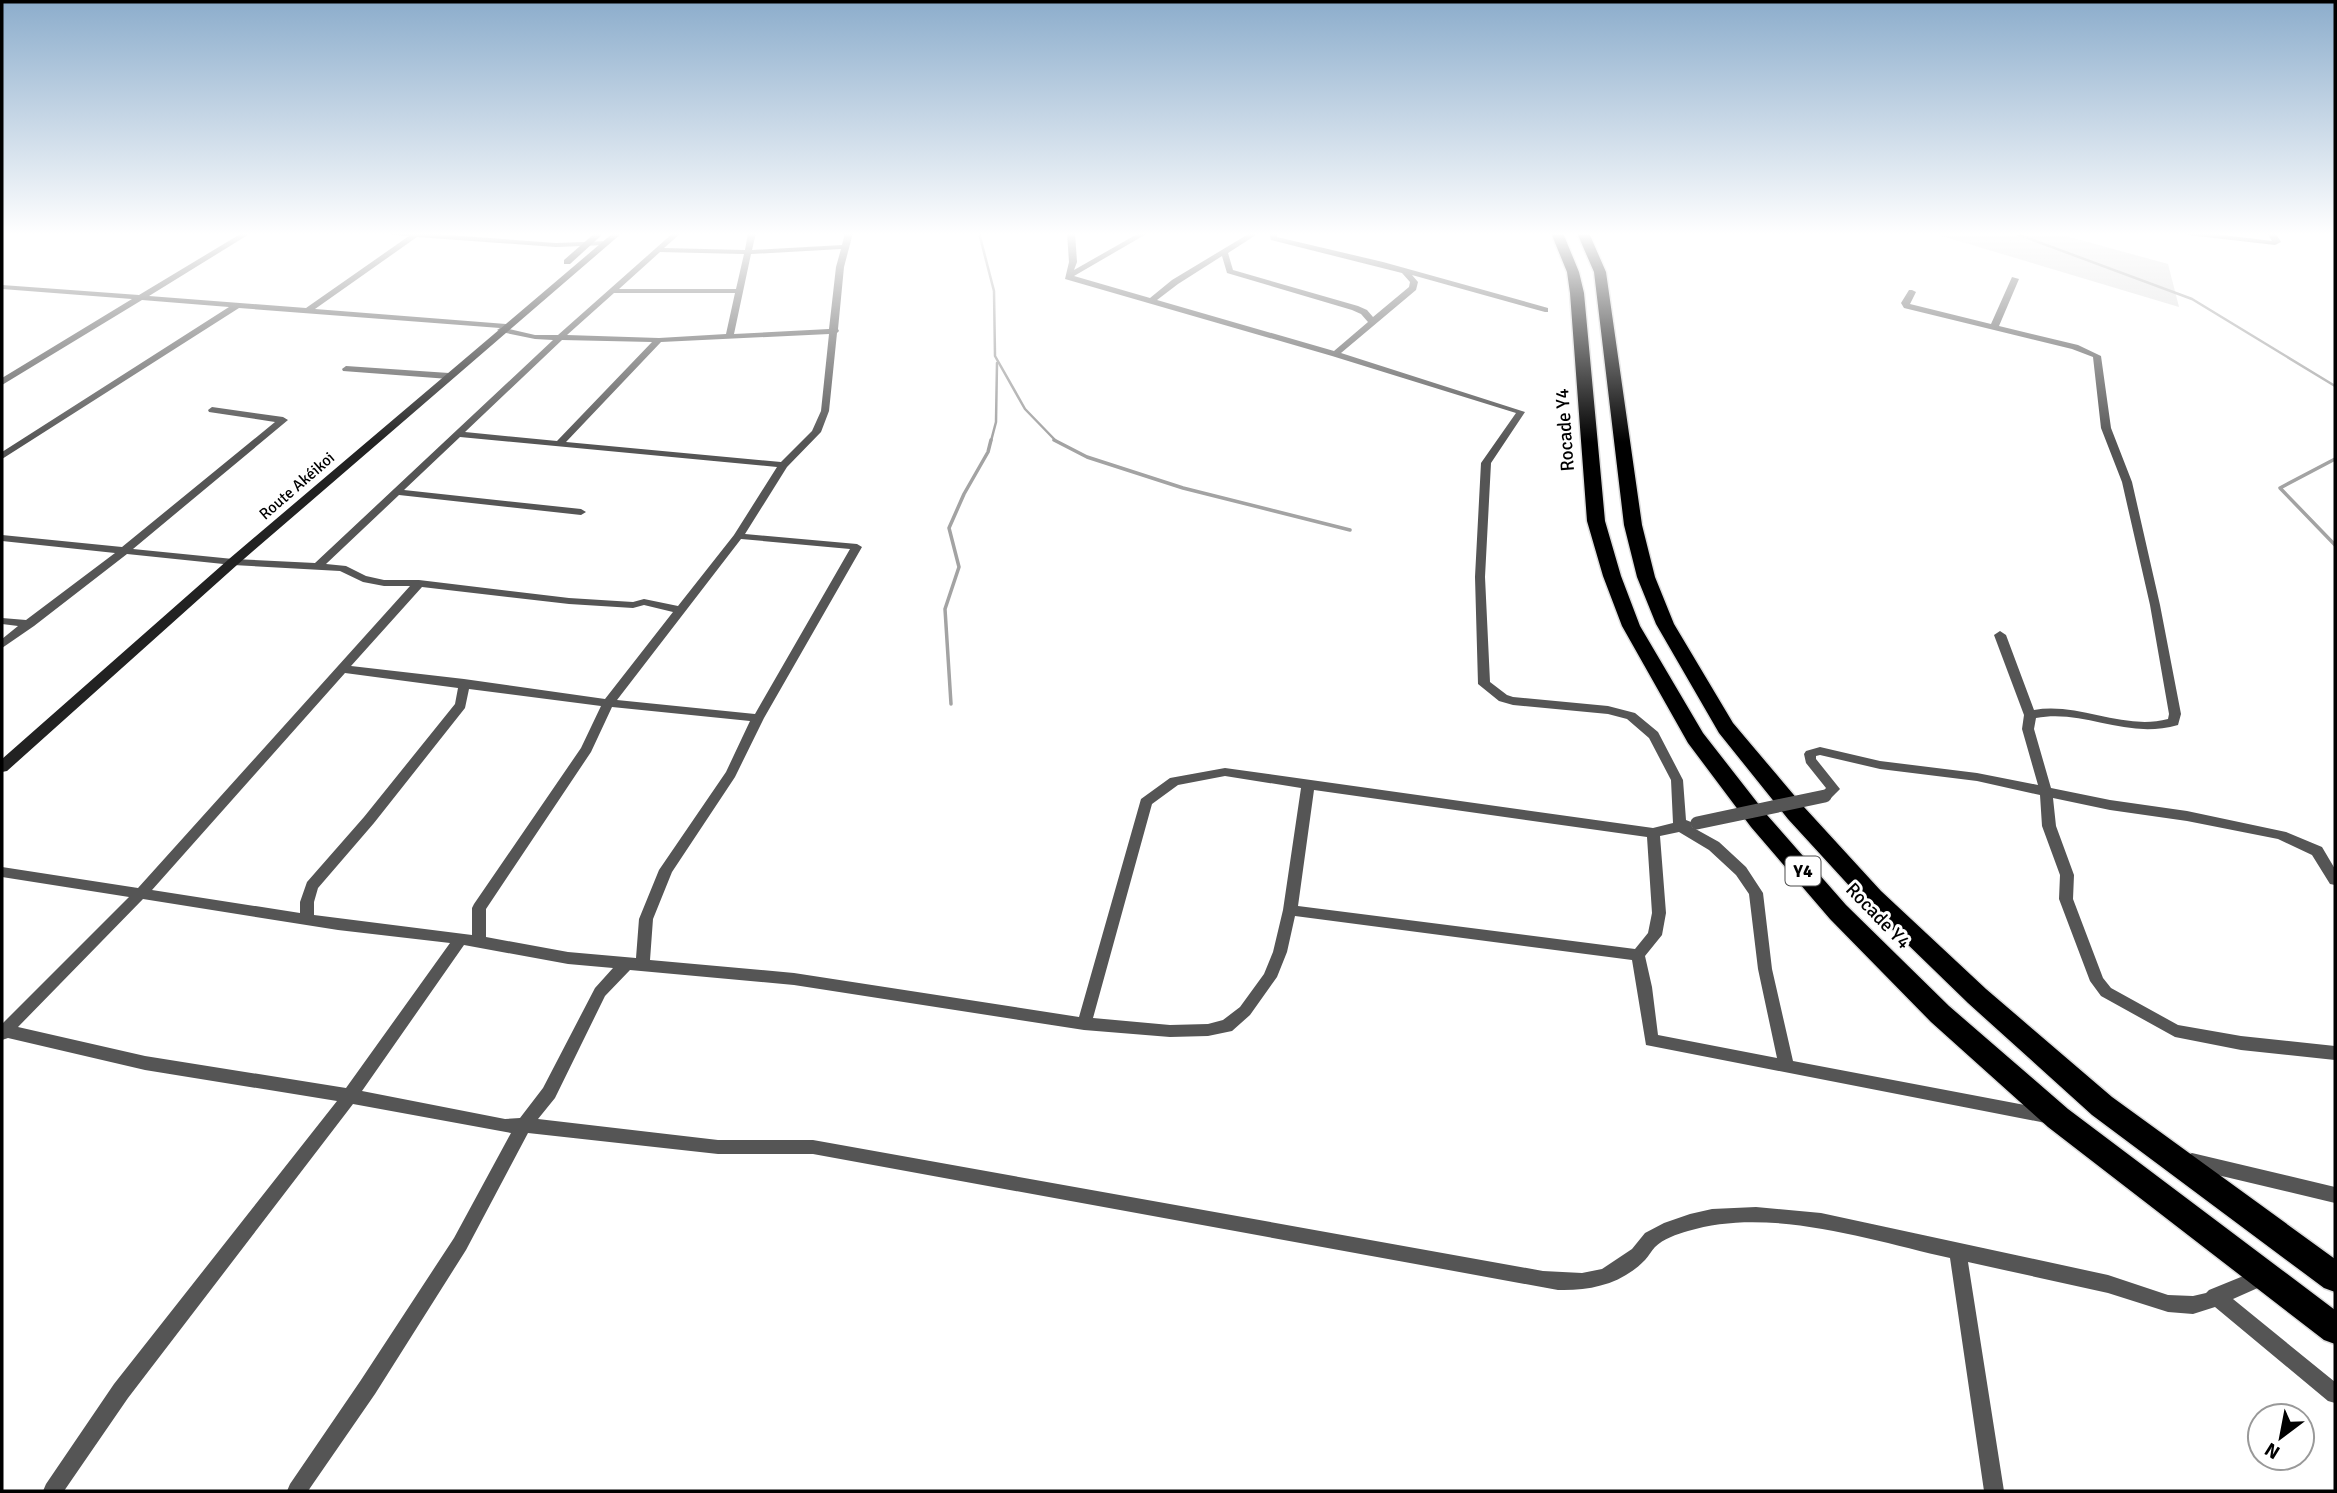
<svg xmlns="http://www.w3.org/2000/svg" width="2337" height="1493" font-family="Signika,sans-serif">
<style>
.green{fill:#dcdcdc}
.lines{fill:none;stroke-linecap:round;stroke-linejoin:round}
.stream-far1{stroke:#a3a3a3;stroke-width:2.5}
.stream{stroke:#a3a3a3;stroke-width:3.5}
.highway-casing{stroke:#dbdbdb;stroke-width:3}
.street{fill:#555;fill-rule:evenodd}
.secondary{fill:#222;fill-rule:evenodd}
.highway{fill:#000;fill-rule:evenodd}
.street-bridge{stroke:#555;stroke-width:13}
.labels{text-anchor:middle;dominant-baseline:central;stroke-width:6;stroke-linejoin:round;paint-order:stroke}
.far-street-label{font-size:16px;fill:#000;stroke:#fff}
.shield{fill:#fff;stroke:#4c4c4c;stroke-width:2}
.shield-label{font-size:18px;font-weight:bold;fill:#000}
.street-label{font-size:19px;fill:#000;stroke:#fff}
</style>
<rect width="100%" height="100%" fill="#fff"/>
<path class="green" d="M1932 233H2055L2168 264 2179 307Z"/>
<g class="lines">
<g class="stream-far1">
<path d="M979 233 994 291 995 356 1025 409 1056 441"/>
<path d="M2014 233 2192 299 2335 386"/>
<path d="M991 441 996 422 997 363"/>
</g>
<g class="stream">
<path d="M1054 440 1087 457 1183 488 1350 530"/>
<path d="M2335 459 2280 488 2335 545"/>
<path d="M951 704 945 609 959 567 949 528 964 494 988 452 991 440"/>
</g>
<g class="highway-casing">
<g id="highway">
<path d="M1551 233H1563L1579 272 1584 293 1605 521 1621 576 1640 626 1703 733 1767 815 1846 905 1949 1006 2068 1109 2335 1310V1344L2324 1340 2048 1127 1931 1022 1830 919 1751 827 1688 743 1622 626 1603 576 1587 521 1570 293 1567 272Z"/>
<path d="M1577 233H1589L1606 272 1642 525 1655 577 1674 624 1733 723 1804 807 1881 891 1986 989 2112 1097 2335 1259V1292L2324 1288 2092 1115 1968 1003 1865 903 1788 819 1719 733 1656 624 1637 577 1624 525 1594 272Z"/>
</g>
</g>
<g class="street">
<path d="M242 233H251L149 296 306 308 409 236 393 235 389 233H421L556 243 608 241V245H605L556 247 417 237 315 309 506 324 510 326 505 328 535 335H558L673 233H681L664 248 745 250 748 233H756L752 250 842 245 845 233H853L844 267 838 329 839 331 837 333 829 411 821 432 787 467 745 534 857 544 862 547 764 718 735 777 672 872 653 919 650 960 794 973 1079 1017 1141 799 1170 778 1225 768 1653 828 1673 823 1671 780 1649 738 1627 719 1608 714 1513 705 1499 701 1478 684 1475 577 1481 463 1516 413 1332 356 1065 279 1069 262 1067 233H1075L1077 262 1074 270 1139 233H1148L1074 276 1150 298 1172 280 1250 233H1259L1228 253 1233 270 1358 306 1367 310 1373 317 1409 287 1410 282 1402 273 1271 240 1269 233H1277V237L1383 262 1548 308V312H1545L1412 275 1418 282 1416 290 1341 353 1525 412 1491 463 1485 577 1490 682 1507 695 1513 697 1608 706 1635 713 1658 732 1683 780 1686 820 1691 822 1692 827 1719 842 1746 867 1763 893 1772 969 1793 1061 2046 1109 2052 1111 2054 1116 2052 1121 2046 1123 1646 1045 1632 960 1295 916 1287 952 1277 977 1250 1015 1232 1031 1208 1036 1170 1037 1084 1030 794 985 630 970 605 996 555 1098 538 1119 718 1140H813L1543 1271 1582 1273 1602 1269 1632 1249 1645 1233 1664 1223 1690 1214 1712 1209 1756 1207 1821 1213 2108 1275 2168 1295 2193 1296 2206 1293 2209 1290 2263 1268 2269 1271 2272 1277 2269 1283 2233 1299 2335 1382V1403L2328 1401 2215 1307 2193 1314 2168 1312 2108 1293 1968 1262 2004 1491H1984L1950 1258C1870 1240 1769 1206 1688 1231 1677 1234 1663 1239 1655 1247 1651 1251 1649 1256 1645 1260 1622 1284 1590 1291 1558 1290L813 1154H718L528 1133 466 1250 375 1394 308 1491H287L290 1484 361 1380 454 1238 511 1133 353 1104 128 1398 64 1491H43L46 1484 114 1384 337 1101 145 1070 8 1038 2 1040V1024L129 897 2 877V867L138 888 410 586H384L363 582 340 571 233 565 127 554 34 626 2 648V639L18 626 2 624V618L26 620 115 553 2 541V535L122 547 275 422 209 412 208 410 212 407 283 417 288 420 133 549 233 559 315 563 553 340 535 339 501 332 497 330 500 328 239 308 2 459V452L229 307 142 300 2 385V378L132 299 2 289V285L139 295ZM841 249 836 267 829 329 734 334 751 254ZM660 252 744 254 736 289H619ZM1222 256 1227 273 1352 310 1361 314 1368 322 1334 351 1157 300 1178 284ZM614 293H735L726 334 659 338 567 335ZM829 334 821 411 812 431 781 462 566 442 661 342ZM562 340 652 342 557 441 465 432ZM460 437 777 467 734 535 678 606 644 599 633 602 569 598 419 580H384L366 576 346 566 326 564 399 495 581 515 586 512 581 509 404 490ZM741 539 850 549 755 714 617 700ZM422 587 569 604 633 608 644 605 673 612 605 699 464 679 351 666ZM345 673 458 688 455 704 364 817 307 882 300 902V913L152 890ZM469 689 601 706 581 748 474 904 472 908V935L314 915V902L318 888 374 823 465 708ZM612 707 750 721 726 772 659 870 639 919 636 958 568 952 486 937V909L591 752ZM1225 776 1301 788 1283 910 1273 952 1264 974 1240 1007 1223 1020 1208 1024 1170 1025 1093 1018 1152 804 1178 785ZM1314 790 1647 837 1652 913 1648 933 1635 949 1298 906ZM1679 832 1709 850 1736 875 1749 894 1758 969 1777 1058 1658 1035 1652 987 1645 956 1662 935 1666 913 1660 836ZM143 899 338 930 450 943 346 1088 145 1056 18 1027ZM464 945 568 964 613 968 595 988 543 1088 520 1118 505 1119 362 1091Z"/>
<path d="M2184 233H2206L2272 241 2267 233H2275L2281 242 2275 245 2188 235Z"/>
<path d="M2012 277 2019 279 1999 326 2078 345 2101 356 2111 428 2132 482 2160 605 2181 714 2178 725C2125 740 2086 709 2036 718L2034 729 2051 788 2110 800 2187 811 2286 832 2322 847 2335 869V885L2330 884 2312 855 2278 839 2187 821 2110 810 2053 798 2056 826 2074 875 2073 899 2103 978 2111 988 2178 1025 2241 1036 2335 1046V1060L2241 1050 2175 1037 2101 996 2090 981 2059 899 2060 875 2042 826 2040 795 1977 781 1880 769 1820 755 1816 756V759L1840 789 1830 799H1820L1819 796 1826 788 1806 763 1804 754 1806 751 1820 747 1880 761 1977 773 2038 785 2022 729 2024 715 1994 635 2000 631 2006 635 2034 710C2079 702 2124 731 2168 719L2169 714 2150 605 2122 482 2101 428 2093 357 2072 349 1904 308 1901 303 1909 290H1912L1916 292 1910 304 1991 324Z"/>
<path d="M346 366 449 373 453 376 449 379 343 371 342 369Z"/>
<path d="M2192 1153 2335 1187V1203L2192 1169 2186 1166 2184 1161 2186 1156Z"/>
</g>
<g class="secondary">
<path d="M595 233H604L570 264H564V260Z"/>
<path d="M613 233H622L237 565 7 771 2 772V759L229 559Z"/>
</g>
<use href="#highway" class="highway"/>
<path class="street-bridge" d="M1697 823 1825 796"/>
</g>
<linearGradient id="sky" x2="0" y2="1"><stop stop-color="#8cadcc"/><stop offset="0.53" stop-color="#fff"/><stop offset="1" stop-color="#fff" stop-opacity="0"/></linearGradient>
<rect width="2337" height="442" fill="url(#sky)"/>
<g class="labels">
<g class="far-street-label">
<text transform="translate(297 486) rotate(-41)">Route Akéikoi</text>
</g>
<rect class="shield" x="1785.5" y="856.5" width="35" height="29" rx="5"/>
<g class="shield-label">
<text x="1803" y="871">Y4</text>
</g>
<g class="street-label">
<text transform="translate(1565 430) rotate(-94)">Rocade Y4</text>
<text transform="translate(1878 916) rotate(46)">Rocade Y4</text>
</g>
</g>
<rect width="2337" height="1493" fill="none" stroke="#000000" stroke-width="7"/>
<g transform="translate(2281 1437) rotate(212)"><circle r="33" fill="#ffffff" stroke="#999999" stroke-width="2"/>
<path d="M0-5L12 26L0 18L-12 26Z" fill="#000000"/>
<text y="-10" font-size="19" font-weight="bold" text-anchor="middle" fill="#000000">N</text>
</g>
</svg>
